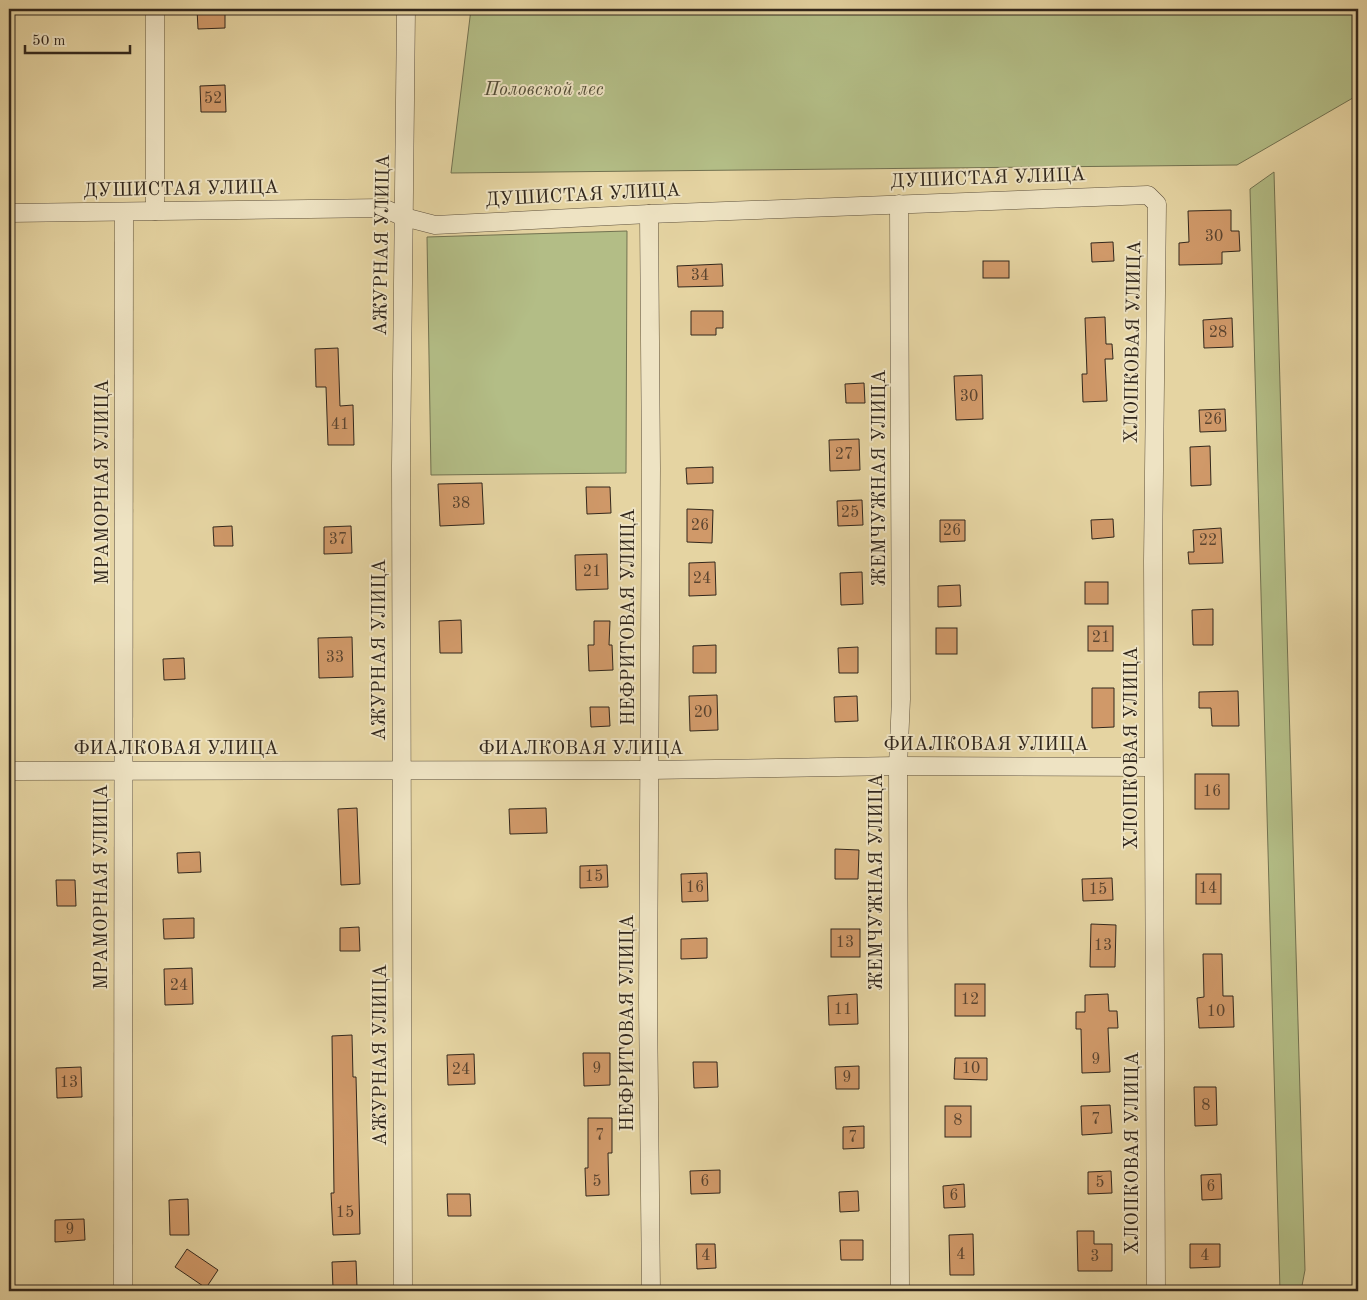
<svg xmlns="http://www.w3.org/2000/svg" width="1367" height="1300" font-family="'Old Standard TT',serif">
<style>
.green{fill:#b3bd86;stroke:#727251}
.building{fill:#d09969;stroke:#32271c}
.lines{fill:none;stroke-linecap:round;stroke-linejoin:round}
.minor-casing{stroke:#5f523e;stroke-width:19}
.minor{stroke:#eee3c3;stroke-width:18}
.labels{text-anchor:middle;dominant-baseline:central;stroke-width:4;stroke-linejoin:round;paint-order:stroke}
.number-label{font-size:16px;fill:#5a442f}
.park-label{font-size:19px;font-style:italic;fill:#524c36;stroke:#eee3c3}
.street-label{font-size:19px;fill:#32271c;stroke:#eee3c3}
</style>
<rect width="100%" height="100%" fill="#e5d4a2"/>
<filter id="stains"><feTurbulence type="fractalNoise" baseFrequency=".004" numOctaves="4"/><feColorMatrix values="0 0 0 0 .2 0 0 0 0 .09 0 0 0 0 .02 0 0 0 .5 -.17"/></filter>
<radialGradient id="worn" r=".72"><stop offset=".6" stop-color="#630" stop-opacity="0"/><stop offset="1" stop-color="#630" stop-opacity=".3"/></radialGradient>
<g class="green">
<path d="M471 9H1358V95L1237 165 451 173Z"/>
<path d="M1274 172 1305 1270 1301 1291H1280L1250 189Z"/>
<path d="M627 231 626 473 431 475 427 237Z"/>
<rect x="1310" y="1287" width="48" height="4"/>
</g>
<g class="building">
<path d="M197 9H225V28L198 29Z"/>
<path d="M225 85 226 112H201L200 86Z"/>
<path d="M1231 210V231H1239L1240 251 1222 252V264L1179 265V243L1189 242 1188 211Z"/>
<path d="M1113 242 1114 261 1092 262 1091 243Z"/>
<rect x="983" y="261" width="26" height="17"/>
<path d="M722 264 723 286 678 287 677 266Z"/>
<path d="M691 311H723V328H716V335H691Z"/>
<path d="M1105 317 1106 344H1112L1113 359H1105L1107 401 1083 402 1082 374H1087L1085 318Z"/>
<path d="M1232 318 1233 347 1204 348 1203 320Z"/>
<path d="M338 348 340 406 353 405 354 445H328L326 387H316L315 349Z"/>
<path d="M982 375 983 419 956 420 954 376Z"/>
<path d="M864 383 865 403H846L845 384Z"/>
<path d="M1225 409 1226 431 1200 432 1199 410Z"/>
<path d="M859 439 860 470 830 471 829 440Z"/>
<path d="M1210 446 1211 485 1191 486 1190 447Z"/>
<path d="M713 467V483L687 484 686 468Z"/>
<path d="M482 483 484 524 440 526 438 484Z"/>
<path d="M586 487H610L611 513 587 514Z"/>
<path d="M862 500 863 525 838 526 837 501Z"/>
<path d="M687 509 713 510 712 543 687 542Z"/>
<path d="M1113 519 1114 537 1092 539 1091 520Z"/>
<path d="M940 520H965V541L940 542Z"/>
<path d="M232 526 233 546H214L213 527Z"/>
<path d="M351 526 352 553 324 554V527Z"/>
<path d="M1221 528 1223 563 1189 564 1188 552H1194L1193 530Z"/>
<path d="M607 554 608 589 576 590 575 555Z"/>
<path d="M715 562 716 595 689 596V563Z"/>
<path d="M862 572 863 604 841 605 840 573Z"/>
<rect x="1085" y="582" width="23" height="22"/>
<path d="M960 585 961 606 938 607V586Z"/>
<path d="M1213 609V645H1193L1192 610Z"/>
<path d="M461 620 462 653H440L439 621Z"/>
<path d="M594 621H610L609 645H612L613 670 589 671 588 645H594Z"/>
<rect x="1088" y="626" width="25" height="25"/>
<rect x="936" y="628" width="21" height="26"/>
<path d="M352 637 353 677 319 678 318 638Z"/>
<path d="M716 645V673H693V646Z"/>
<path d="M858 647V673H839L838 648Z"/>
<path d="M184 658 185 679 164 680 163 659Z"/>
<path d="M1092 688H1114V727L1092 728Z"/>
<path d="M1238 691 1239 726H1212L1211 708H1199V692Z"/>
<path d="M717 695 718 730 690 731 689 696Z"/>
<path d="M857 696 858 721 835 722 834 697Z"/>
<path d="M590 707H609L610 726 591 727Z"/>
<rect x="1195" y="774" width="34" height="35"/>
<path d="M357 808 360 884 341 885 338 809Z"/>
<path d="M546 808 547 833 510 834 509 809Z"/>
<path d="M835 849 859 850 858 879H835Z"/>
<path d="M200 852 201 872 178 873 177 853Z"/>
<path d="M607 865 608 887 580 888V866Z"/>
<path d="M707 873 708 901 682 902 681 874Z"/>
<rect x="1196" y="874" width="25" height="30"/>
<path d="M1112 878 1113 900 1083 901 1082 879Z"/>
<path d="M56 880H75L76 906H57Z"/>
<path d="M194 918V938L164 939 163 919Z"/>
<path d="M1091 924 1116 925 1115 967H1090Z"/>
<path d="M359 927 360 951H340V928Z"/>
<rect x="831" y="929" width="29" height="28"/>
<path d="M707 938V958L681 959V939Z"/>
<path d="M1203 954H1222L1223 996H1233L1234 1027 1199 1028 1197 998 1204 997Z"/>
<path d="M192 968 193 1004 165 1005 164 969Z"/>
<rect x="955" y="984" width="30" height="32"/>
<path d="M857 994 858 1024 829 1025 828 996Z"/>
<path d="M1108 994 1109 1011H1117L1118 1028H1108L1110 1072 1082 1073 1081 1029H1076V1012H1085V995Z"/>
<path d="M352 1035 353 1077H356L360 1234 333 1235 331 1193H334L332 1036Z"/>
<path d="M583 1053H610V1085L584 1086Z"/>
<path d="M474 1054 475 1084 448 1085 447 1055Z"/>
<path d="M955 1058H987V1080L954 1079Z"/>
<path d="M693 1062H717L718 1087 694 1088Z"/>
<path d="M859 1066V1089H836L835 1067Z"/>
<path d="M81 1067 82 1097 57 1098 56 1068Z"/>
<path d="M1194 1087H1216L1217 1125 1195 1126Z"/>
<path d="M1110 1105 1112 1133 1082 1135 1081 1106Z"/>
<rect x="945" y="1106" width="26" height="31"/>
<path d="M588 1118H612V1153H608L609 1195 586 1196 585 1168H588Z"/>
<path d="M864 1126V1148L843 1149V1127Z"/>
<path d="M720 1170V1193L691 1194 690 1171Z"/>
<path d="M1111 1171 1112 1193 1088 1194V1172Z"/>
<path d="M1221 1174 1222 1199 1202 1200 1201 1175Z"/>
<path d="M964 1184 965 1207 944 1208 943 1186Z"/>
<path d="M858 1191 859 1211 840 1212 839 1192Z"/>
<path d="M447 1194H470L471 1216H448Z"/>
<path d="M188 1199 189 1235H170L169 1200Z"/>
<path d="M84 1219 85 1240 55 1242V1220Z"/>
<path d="M1077 1231H1094V1244H1112V1271H1078Z"/>
<path d="M973 1234 974 1275H950L949 1235Z"/>
<path d="M840 1240H863V1260H841Z"/>
<path d="M696 1244H715L716 1268 697 1269Z"/>
<path d="M1190 1244H1220V1267L1190 1268Z"/>
<path d="M187 1249 218 1270 206 1288 175 1267Z"/>
<path d="M356 1261 357 1287 333 1288 332 1262Z"/>
</g>
<g class="lines">
<g class="minor-casing">
<g id="minor">
<path d="M155 9V211"/>
<path d="M899 204 901 699 898 766 900 1291"/>
<path d="M9 213 383 208 404 217 435 225 649 214 1148 195 1157 204 1153 561 1156 1291"/>
<path d="M649 214 651 468 648 1001 651 1291"/>
<path d="M9 771 649 770 898 766 1153 767"/>
<path d="M123 1291 124 213"/>
<path d="M403 1291 401 466 406 9"/>
</g>
</g>
<use href="#minor" class="minor"/>
</g>
<g class="labels">
<g class="number-label">
<text x="213" y="99">52</text>
<text x="1214" y="237">30</text>
<text x="700" y="276">34</text>
<text x="1218" y="333">28</text>
<text x="969" y="397">30</text>
<text x="1213" y="420">26</text>
<text x="340" y="425">41</text>
<text x="844" y="455">27</text>
<text x="461" y="504">38</text>
<text x="850" y="513">25</text>
<text x="700" y="526">26</text>
<text x="952" y="531">26</text>
<text x="338" y="540">37</text>
<text x="1208" y="541">22</text>
<text x="592" y="572">21</text>
<text x="702" y="579">24</text>
<text x="1101" y="638">21</text>
<text x="335" y="658">33</text>
<text x="703" y="713">20</text>
<text x="1212" y="792">16</text>
<text x="594" y="877">15</text>
<text x="695" y="888">16</text>
<text x="1208" y="889">14</text>
<text x="1098" y="890">15</text>
<text x="845" y="943">13</text>
<text x="1103" y="946">13</text>
<text x="179" y="986">24</text>
<text x="970" y="1000">12</text>
<text x="843" y="1010">11</text>
<text x="1216" y="1012">10</text>
<text x="1096" y="1060">9</text>
<text x="597" y="1069">9</text>
<text x="971" y="1069">10</text>
<text x="461" y="1070">24</text>
<text x="847" y="1078">9</text>
<text x="69" y="1083">13</text>
<text x="1206" y="1106">8</text>
<text x="1096" y="1120">7</text>
<text x="958" y="1121">8</text>
<text x="600" y="1136">7</text>
<text x="853" y="1138">7</text>
<text x="597" y="1182">5</text>
<text x="705" y="1182">6</text>
<text x="1100" y="1183">5</text>
<text x="1211" y="1187">6</text>
<text x="954" y="1196">6</text>
<text x="345" y="1213">15</text>
<text x="70" y="1230">9</text>
<text x="961" y="1255">4</text>
<text x="706" y="1256">4</text>
<text x="1205" y="1256">4</text>
<text x="1095" y="1257">3</text>
</g>
<g class="park-label">
<text x="544" y="90">Половской лес</text>
</g>
<g class="street-label">
<text transform="translate(988 179) rotate(-2)">ДУШИСТАЯ УЛИЦА</text>
<text transform="translate(181 190) rotate(-1)">ДУШИСТАЯ УЛИЦА</text>
<text transform="translate(583 196) rotate(-3)">ДУШИСТАЯ УЛИЦА</text>
<text transform="translate(383 245) rotate(-89)">АЖУРНАЯ УЛИЦА</text>
<text transform="translate(1134 342) rotate(-89)">ХЛОПКОВАЯ УЛИЦА</text>
<text transform="translate(880 478) rotate(-90)">ЖЕМЧУЖНАЯ УЛИЦА</text>
<text transform="translate(103 482) rotate(-90)">МРАМОРНАЯ УЛИЦА</text>
<text transform="translate(629 617) rotate(-90)">НЕФРИТОВАЯ УЛИЦА</text>
<text transform="translate(380 650) rotate(-90)">АЖУРНАЯ УЛИЦА</text>
<text x="986" y="745">ФИАЛКОВАЯ УЛИЦА</text>
<text transform="translate(1132 748) rotate(-90)">ХЛОПКОВАЯ УЛИЦА</text>
<text x="176" y="749">ФИАЛКОВАЯ УЛИЦА</text>
<text x="581" y="749">ФИАЛКОВАЯ УЛИЦА</text>
<text transform="translate(877 882) rotate(-90)">ЖЕМЧУЖНАЯ УЛИЦА</text>
<text transform="translate(102 887) rotate(-90)">МРАМОРНАЯ УЛИЦА</text>
<text transform="translate(628 1023) rotate(-90)">НЕФРИТОВАЯ УЛИЦА</text>
<text transform="translate(381 1055) rotate(-90)">АЖУРНАЯ УЛИЦА</text>
<text transform="translate(1133 1153) rotate(-90)">ХЛОПКОВАЯ УЛИЦА</text>
</g>
</g>
<rect width="1367" height="1300" fill="none" stroke="#e5d4a2" stroke-width="30"/>
<rect x="10" y="10" width="1347" height="1280" fill="none" stroke="#32271c" stroke-width="2.5"/>
<rect x="15" y="15" width="1337" height="1270" fill="none" stroke="#32271c"/>
<path d="M25 45v8h105v-8" fill="none" stroke="#32271c" stroke-width="2.5"/>
<text x="32" y="45" font-size="15" fill="#32271c" stroke="#eee3c3" stroke-width="4" paint-order="stroke">50 m</text>
<rect width="100%" height="100%" filter="url(#stains)"/>
<rect width="100%" height="100%" fill="url(#worn)"/>
</svg>
